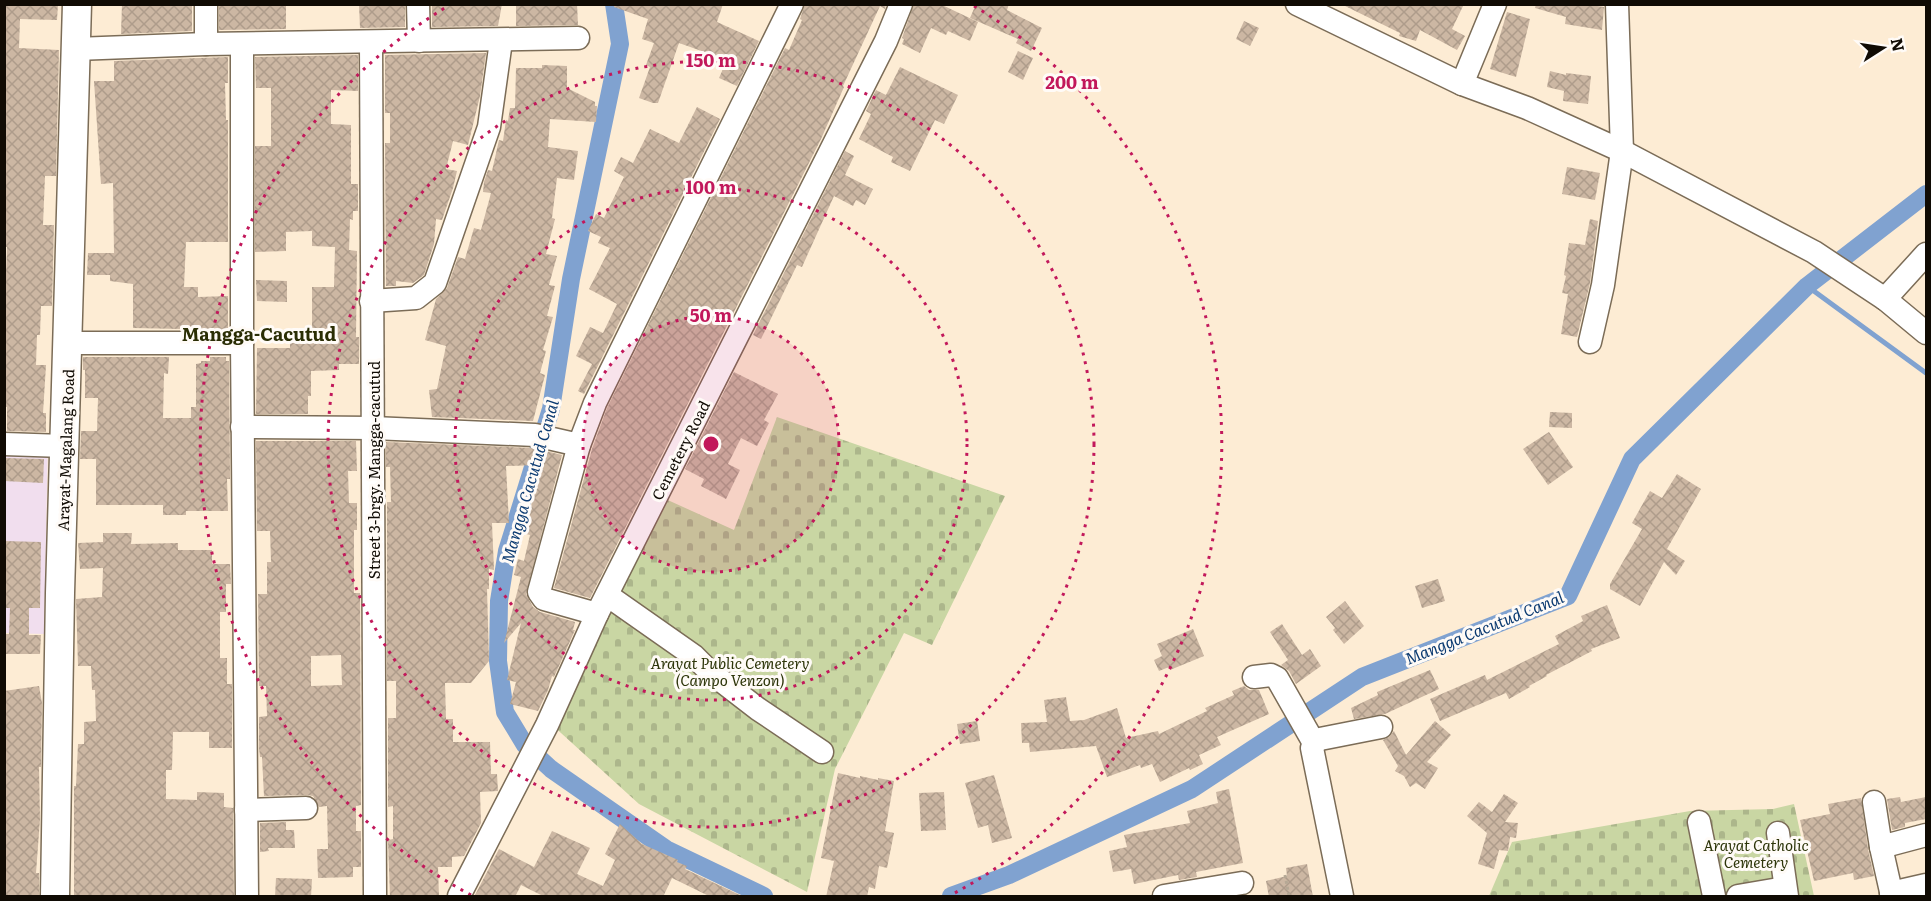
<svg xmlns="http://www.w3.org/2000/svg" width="1931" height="901" font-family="Literata,serif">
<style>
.education{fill:#f1deee}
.cemetery{fill:url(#cemetery-stones)}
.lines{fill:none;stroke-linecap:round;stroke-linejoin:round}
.stream{stroke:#80a2d0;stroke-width:5}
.canal{stroke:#80a2d0;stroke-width:18}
.building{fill:url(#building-cross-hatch);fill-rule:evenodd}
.minor-casing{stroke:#7b6c57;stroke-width:25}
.major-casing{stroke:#7b6c57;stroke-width:31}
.path{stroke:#b5a895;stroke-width:3;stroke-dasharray:3 3;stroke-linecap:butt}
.minor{stroke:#fff;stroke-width:22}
.major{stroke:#fff;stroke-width:28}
.ring{fill:none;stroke:#c2185b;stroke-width:3;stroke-dasharray:3 6}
.labels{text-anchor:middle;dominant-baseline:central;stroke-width:6;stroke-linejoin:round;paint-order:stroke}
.street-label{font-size:15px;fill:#100b04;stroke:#fffbf7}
.park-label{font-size:15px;font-style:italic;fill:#2d3509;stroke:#fffbf7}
.water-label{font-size:16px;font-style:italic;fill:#0b3a71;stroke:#fffbf7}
.quarter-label{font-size:18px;font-weight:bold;fill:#2a2d04;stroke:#fffbf7}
.centre{fill:#c2185b;stroke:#fffbf7;stroke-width:3}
.ring-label{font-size:18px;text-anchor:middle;font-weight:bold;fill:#c2185b;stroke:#fffbf7;stroke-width:6;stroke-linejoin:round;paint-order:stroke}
</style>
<defs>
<pattern id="cemetery-stones" width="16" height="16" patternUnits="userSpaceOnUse" patternTransform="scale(1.5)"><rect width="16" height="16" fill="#c9d6a3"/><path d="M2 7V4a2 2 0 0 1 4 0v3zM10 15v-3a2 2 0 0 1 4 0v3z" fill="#acb68b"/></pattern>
<pattern id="building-cross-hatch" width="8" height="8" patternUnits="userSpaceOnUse" patternTransform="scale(1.5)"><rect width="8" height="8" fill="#ccb7a3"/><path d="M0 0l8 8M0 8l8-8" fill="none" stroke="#ae9c8b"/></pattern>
</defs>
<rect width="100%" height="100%" fill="#fdecd4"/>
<path class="education" d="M5 438 48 440 44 634 5 633Z"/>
<g class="cemetery">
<path d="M777 417 1005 496 932 645 904 633 835 769 807 892 639 804 550 723 661 497 734 530Z"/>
<path d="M1794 804 1814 896H1489L1512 842 1690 811 1773 809Z"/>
</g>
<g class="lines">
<path class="stream" d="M1807 286 1926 373"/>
<g class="canal">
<path d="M614 4 620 44 571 279 551 409 507 551 499 601 498 661 505 712 525 745 551 769 666 849 764 896"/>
<path d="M951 896 1009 875 1192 789 1362 677 1568 596 1632 459 1807 286 1926 194"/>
</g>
</g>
<g class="building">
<path d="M4 4H58L57 20 20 19 19 48 59 50 56 176H45L43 225H54L52 306H41L40 335H37L36 365H46L43 413H46V432L7 431V407H4V273H6L7 247H4Z"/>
<path d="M122 4H192V31L121 34Z"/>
<path d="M219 4H286V29L219 30Z"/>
<path d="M359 4H405V27L360 28Z"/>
<path d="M432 4H502L498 26 432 27Z"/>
<path d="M516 4H577L578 25 516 26Z"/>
<path d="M614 4H723L717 22 759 41 737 86 719 78 727 60 679 43 658 103H653L639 98 650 67 646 65 654 43 642 39 648 19 614 7Z"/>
<path d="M805 4H886L885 9 880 6 843 86 844 87 821 139 590 598 554 588 592 449 607 408 785 48 789 50 802 20 800 19Z"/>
<path d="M914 4H940L978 22 970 41 948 31 946 35 931 28 920 53 902 44 904 39 902 38Z"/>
<path d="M976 4H1009L1007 10 1042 28 1031 51 1016 43 1018 39 970 18Z"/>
<path d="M1341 4H1464L1452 29 1465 36 1457 50 1420 30 1416 41 1399 36 1400 33Z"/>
<path d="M1536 4H1584L1604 7 1602 30 1565 24 1566 17 1535 8Z"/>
<path d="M1507 12 1530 19 1516 77 1490 69Z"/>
<path d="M1244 21 1259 28 1250 46 1236 39Z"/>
<path d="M1018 51 1033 58 1023 80 1008 72Z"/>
<path d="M486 53 480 96 468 145 453 141 446 169 457 171 453 188 442 220 436 219 434 244 424 275 413 283 396 281V286H386L385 143H390V113H385V55Z"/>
<path d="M358 55V91L331 90V124L351 125V184H358V211H353V220L350 219 349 250 357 251 356 337H359V364H339V370L311 371V396H308V414H256L257 348H290V343L312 342V287H334L335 247 312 246V231L286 232V251L255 252V146H271V88H256L255 57Z"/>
<path d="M228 57V83H225L226 120H228V242H186L184 287H198V297L228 296V330L133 328V284L110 281V275H87L88 253H114L113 183 101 184 94 81H114V61Z"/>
<path d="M542 65 567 66V88L595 102V106H597L596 122 550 119 548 147 578 151 574 180 557 178 552 218 555 219 546 254 557 256 549 285 555 286 547 316 553 317 543 350 546 351 540 373 545 375 533 421 432 417 429 390 437 389 446 346 425 340 436 299 447 288 458 257 465 259 474 228 481 230 491 193 483 192 484 182 488 170 492 171 499 140 503 141 506 120 508 121 510 108H515L516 68H542Z"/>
<path d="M900 67 958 95 944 124 935 120 910 171 891 162 893 157 859 139 871 114 866 111 876 90 886 95Z"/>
<path d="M1550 71 1566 75V73L1591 76 1588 104 1563 101 1564 91 1547 87Z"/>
<path d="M697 107 720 119 584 394 578 391 592 364 576 356 590 327 603 333 617 304 589 289 610 248 598 243 601 237 588 231 596 214 604 218 624 177 614 171 621 157 633 163 650 129 679 143Z"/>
<path d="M845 151 854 156 845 175 873 189 865 205 856 200 853 206 834 196 802 267 797 265 761 339 753 335Z"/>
<path d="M1567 167 1600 173 1595 200 1562 194Z"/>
<path d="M1590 219 1598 221 1590 283 1577 337 1561 334 1568 294 1562 293 1566 276 1564 275 1569 243 1585 245Z"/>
<path d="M256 280 287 281V302L257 301Z"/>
<path d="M83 357H169L168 374 164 373 163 418H191V407H196V364L201 363V361H210V357H226V361H229L230 479H227L228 511H186V515H163V505H96V459H80L81 431H97L98 398H85V370H83Z"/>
<path d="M734 372 778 394 764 420 769 423 757 446 741 438 728 464 740 470 726 499 701 486 704 479 685 469Z"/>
<path d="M1550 412 1572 413V428L1549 427Z"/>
<path d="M1549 432 1573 467 1548 485 1523 449Z"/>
<path d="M256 441H356L357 471H348L349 503H357V530H354V593H360L361 805 356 806V831H361V867H353V877L318 878 317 849H328L327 806 319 807 313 796 306 795 264 796 262 757H260L259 748V717L267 716 266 686H259L258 594H267V562H271L270 531H257ZM341 655 342 685 311 686V656Z"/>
<path d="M386 442 533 448 562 455 526 594 533 607 540 612 575 622 573 630H575L554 677 552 676 548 690 538 711 510 704 516 682 507 680 521 623 504 643 521 577 514 575 518 559 524 561 530 535 526 534 529 523H527L541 465 506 466 509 523H492L494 570 489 569V589H487L489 661 471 683H445L446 719H453V742H490L491 774H497L498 791 480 792 481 823 464 856 452 857V867H438L439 897H390L388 840 393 839V806L388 807V718H396V681H387V502H391L390 467H386Z"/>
<path d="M4 458 44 459 43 483 4 481Z"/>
<path d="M1677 474 1701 489 1667 549 1685 561 1676 575 1664 562 1640 606 1610 589V584L1642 529 1632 523 1650 491 1662 498Z"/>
<path d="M103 533H132L131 544 178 543V550H212V564H230L231 584H226V612H220V658H227V684H232V748H209V732H173L172 770H166V799L197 800V792L224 793V807L233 808 234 897H74V786H76L78 744H84V722L96 721 95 690H92L91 666H78L76 599 102 597 103 568 80 569 78 543 103 542Z"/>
<path d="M4 541 41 542 40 608H29V635H41L40 654H4V634H9L10 608H4Z"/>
<path d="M1438 579 1445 601 1422 608 1415 586Z"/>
<path d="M1345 601 1364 626 1344 644 1333 630 1335 628 1326 617Z"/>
<path d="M1607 605 1620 638 1591 649 1592 651 1546 675 1547 676 1529 686 1530 687 1509 699 1506 693 1440 721 1430 699 1485 675 1487 680 1559 644 1555 636 1583 621 1581 616Z"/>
<path d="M1282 624 1302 655 1310 649 1321 666 1296 684 1289 671 1281 665 1288 660 1270 632Z"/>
<path d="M1193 629 1204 656 1170 670 1169 667 1159 671 1154 660 1162 656 1157 644Z"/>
<path d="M1430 670 1439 689 1385 714 1354 719 1351 708 1378 695 1377 692Z"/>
<path d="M39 686 42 703 41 767H39L40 819 36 873H39V897H4V691Z"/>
<path d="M1244 686 1249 690H1259L1269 714 1217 737 1221 745 1199 755 1203 764 1190 770 1189 768 1160 782 1152 764 1141 768 1140 765 1107 777 1096 746 1030 752 1029 743H1022L1021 723 1047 722 1044 700 1066 697 1070 721 1084 720 1117 708 1126 738 1158 731 1159 734 1207 711 1205 708 1234 695 1232 691Z"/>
<path d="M977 721 980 741 960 744 957 724Z"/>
<path d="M1435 721 1451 735 1427 762 1438 768 1425 789 1416 783 1410 787 1404 776 1395 771 1398 766 1383 740 1389 737 1394 731 1406 755Z"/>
<path d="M838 773 860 778V776L878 780V778L894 781 885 831 894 833 887 868 879 866 875 889 869 887 867 897H826L834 861 821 858Z"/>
<path d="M994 775 1012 838 992 843 988 825 978 828 965 783Z"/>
<path d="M1229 789 1243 863 1196 872 1197 877 1179 880 1178 875 1134 884 1131 869 1113 872 1109 851 1127 847 1124 835 1190 823 1187 811 1218 803 1216 792Z"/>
<path d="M944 792 946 830 921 831 919 793Z"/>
<path d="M1504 794 1518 803 1505 822 1518 823 1516 838 1510 837 1508 851 1499 850 1494 869 1478 864 1487 833 1467 816 1479 802 1492 812Z"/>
<path d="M1900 797 1901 802 1926 797V819L1905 823V827L1892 830 1887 799Z"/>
<path d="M1861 798 1868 849 1874 876 1854 880 1853 873 1814 881 1800 820 1830 814 1828 804Z"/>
<path d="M286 822V830H294L295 848H268L269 851 260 852V823Z"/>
<path d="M620 824 642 844 678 860 677 862 687 866 685 869 744 897H711L672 878 663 897H545L521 885 515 897H474L499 849 534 867 552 831 590 848 577 874 603 886 615 860 605 854Z"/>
<path d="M1307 864 1313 897H1269L1266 881 1287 876 1286 868Z"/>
<path d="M276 878 312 879 311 897H275Z"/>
</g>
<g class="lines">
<g class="minor-casing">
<g id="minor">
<path d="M418 4 419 41"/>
<path d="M1297 4 1462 84 1527 108 1622 151 1814 252 1885 299 1926 333"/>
<path d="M371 43 375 896"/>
<path d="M206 44V4"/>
<path d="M242 44V343L247 896"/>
<path d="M76 49 206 44 578 38"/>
<path d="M1462 84 1495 4"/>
<path d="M1885 299 1926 254"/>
<path d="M371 301 416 298 435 283 489 127 501 41"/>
<path d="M1590 342 1603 285 1622 151 1617 4"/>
<path d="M68 343H242"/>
<path d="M242 427 373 428 535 435 579 445"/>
<path d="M4 444 64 446"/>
<path d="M607 595 694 656 710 672 758 709 822 752"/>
<path d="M597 614 544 599 539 592 579 445 595 403 792 4"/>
<path d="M1254 677 1271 675 1277 678 1314 743"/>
<path d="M1874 802 1881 847 1892 896"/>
<path d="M246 810 306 808"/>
<path d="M1699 822 1714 896"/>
<path d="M1778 833 1787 896"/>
<path d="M1881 847 1926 835"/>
<path d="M1891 893 1926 885"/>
<path d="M459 896 547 725 597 614 886 41 901 4"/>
<path d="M1164 896 1242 883"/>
<path d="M1342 896 1312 748 1314 743 1320 739 1381 727"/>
<path d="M1738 896 1785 888"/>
</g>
</g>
<g class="major-casing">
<path id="major" d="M55 896 60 593 77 4"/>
</g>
<path class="path" d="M1285 875 1289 896"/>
<use href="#minor" class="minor"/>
<use href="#major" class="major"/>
</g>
<circle cx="711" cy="444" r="128" fill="#c2185b" fill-opacity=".12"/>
<g class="ring">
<circle cx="711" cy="444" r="128"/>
<circle cx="711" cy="444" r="256"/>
<circle cx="711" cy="444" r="383"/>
<path d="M471 895A511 511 0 0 1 448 6M974 6A511 511 0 0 1 951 895"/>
</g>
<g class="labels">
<g class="street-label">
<text transform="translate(65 450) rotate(-88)">Arayat-Magalang Road</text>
<text transform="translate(680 450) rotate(-63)">Cemetery Road</text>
<text transform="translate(373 470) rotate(-90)">Street 3-brgy. Mangga-cacutud</text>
</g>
<g class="park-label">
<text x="730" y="662">Arayat Public Cemetery<tspan x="730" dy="17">(Campo Venzon)</tspan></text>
<text x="1756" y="844">Arayat Catholic<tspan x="1756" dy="17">Cemetery</tspan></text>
</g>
<g class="water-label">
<text transform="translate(529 481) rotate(-74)">Mangga Cacutud Canal</text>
<text transform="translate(1484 627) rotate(-22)">Mangga Cacutud Canal</text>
</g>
<g class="quarter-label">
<text x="259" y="333">Mangga-Cacutud</text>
</g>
</g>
<circle cx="711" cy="444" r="9" class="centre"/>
<g class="ring-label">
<text x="711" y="67">150 m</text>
<text x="1072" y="89">200 m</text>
<text x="711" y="194">100 m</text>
<text x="711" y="322">50 m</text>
</g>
<rect width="1931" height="901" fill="none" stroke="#100b04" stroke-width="12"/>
<g transform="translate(1883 48) rotate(78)" stroke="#fffbf7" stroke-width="4.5" paint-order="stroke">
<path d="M0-4.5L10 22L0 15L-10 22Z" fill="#100b04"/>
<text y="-9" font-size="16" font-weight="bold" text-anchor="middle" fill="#100b04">N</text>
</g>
</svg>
